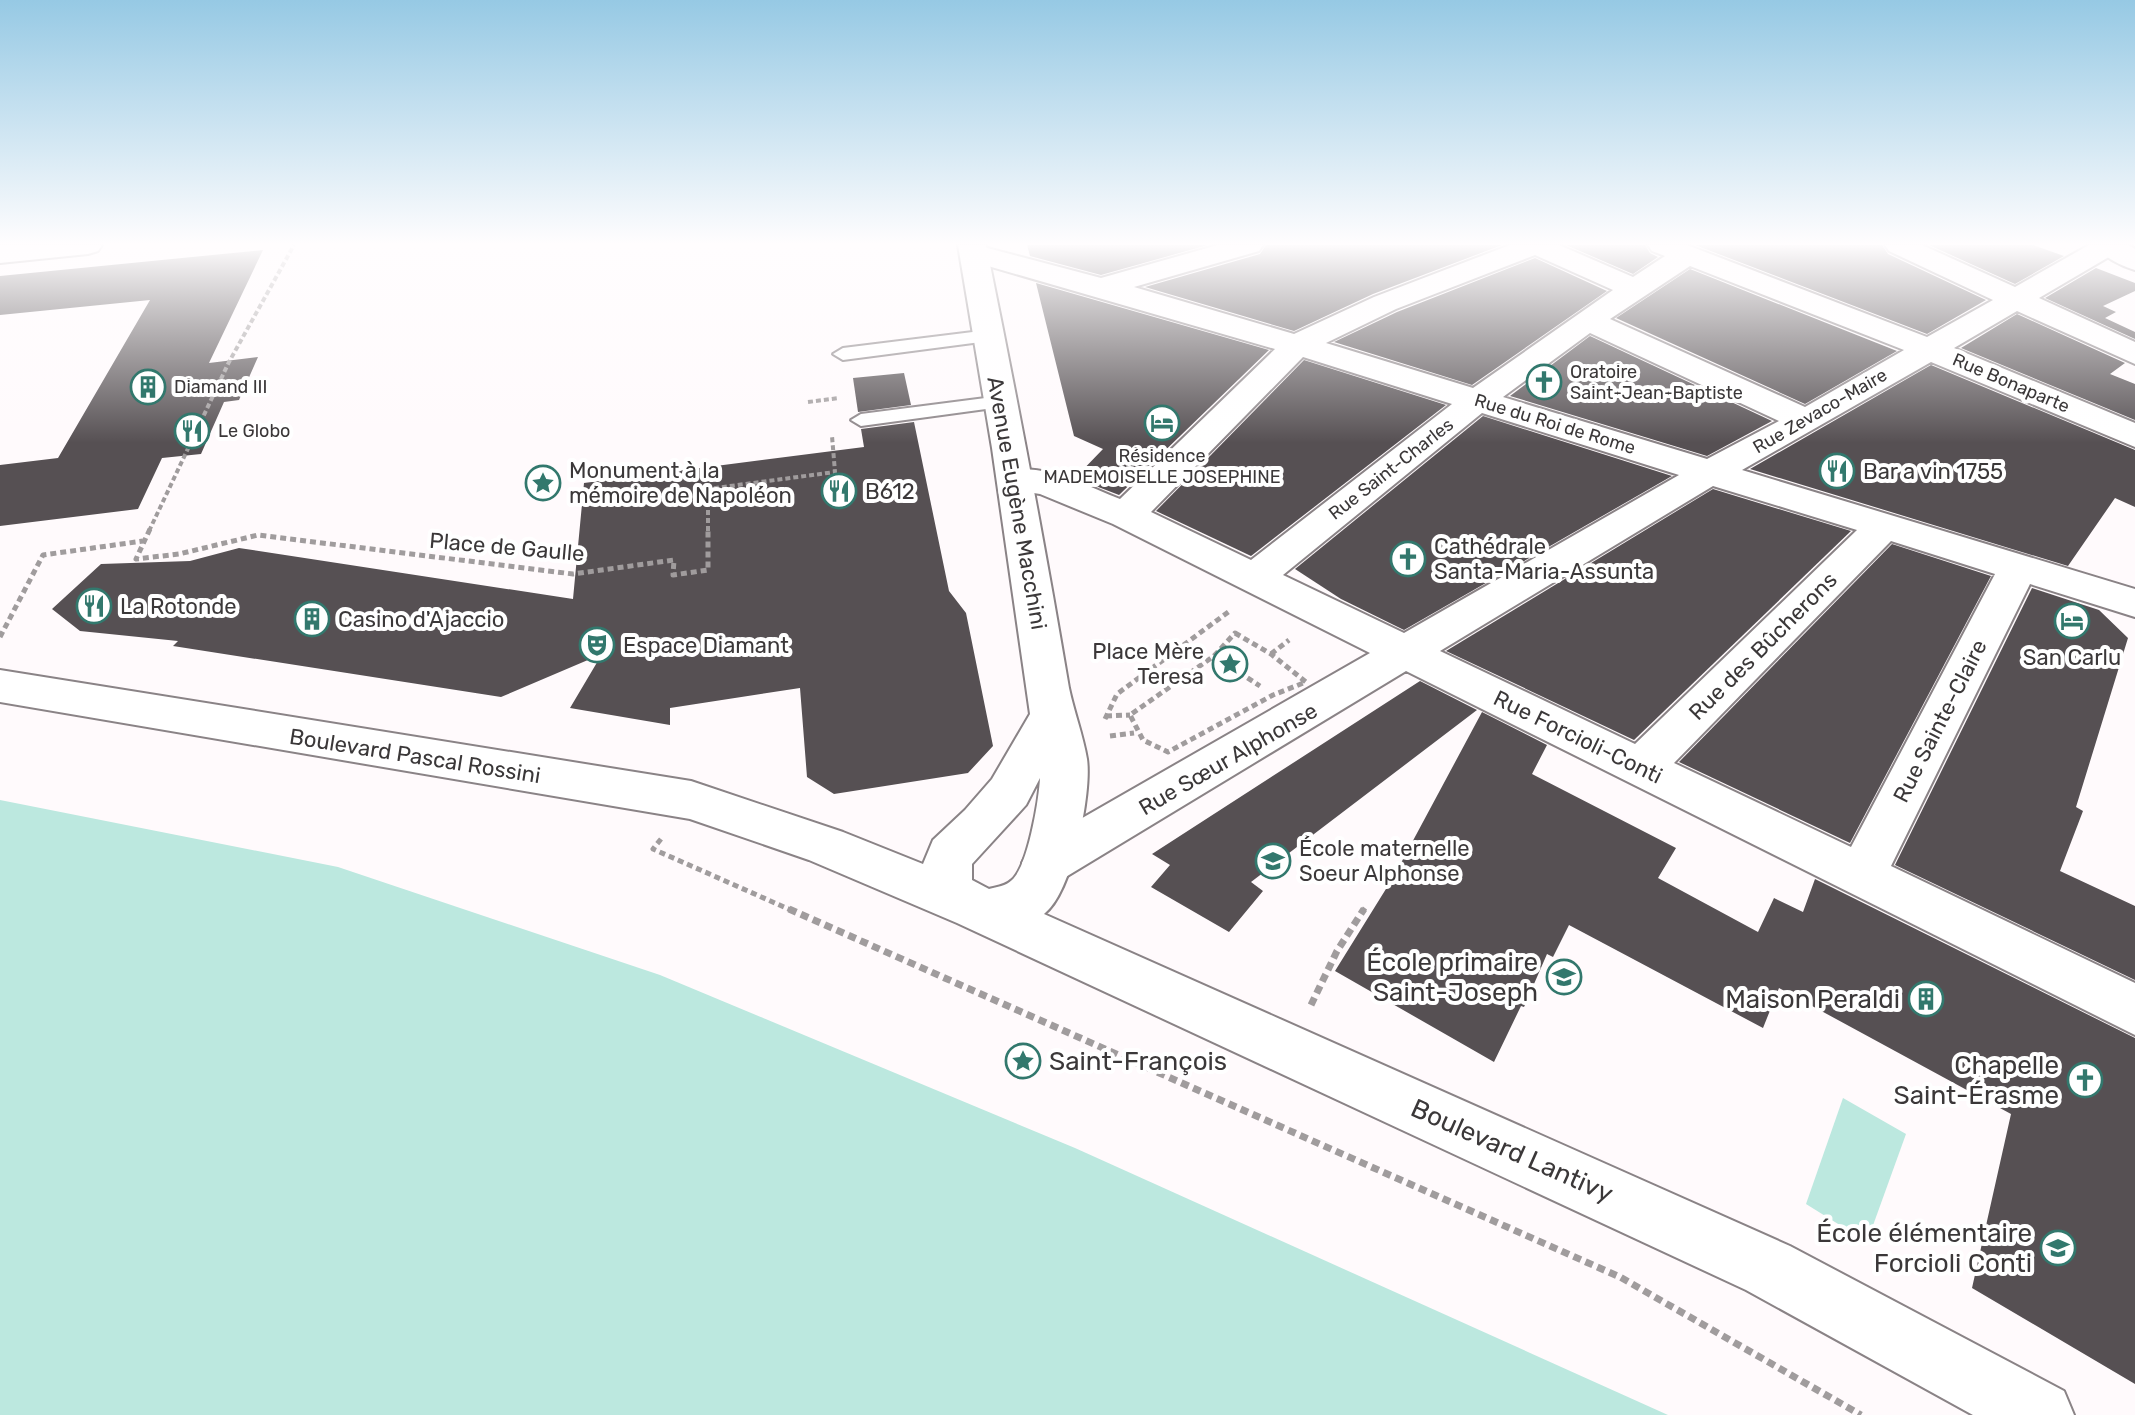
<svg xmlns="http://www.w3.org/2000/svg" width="2135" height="1415" font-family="Rubik,sans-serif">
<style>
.water{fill:#bce8df}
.building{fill:#565053}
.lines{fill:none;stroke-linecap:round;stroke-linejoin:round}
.lane-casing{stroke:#8a8386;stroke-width:4}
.street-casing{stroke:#8a8386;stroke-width:4}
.secondary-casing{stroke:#8a8386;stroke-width:4}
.path-far2{stroke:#a09c9d;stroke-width:4;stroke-dasharray:5 3;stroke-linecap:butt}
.path-far1{stroke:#a09c9d;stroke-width:5;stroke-dasharray:6 4;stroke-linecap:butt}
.path{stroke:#a09c9d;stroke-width:7;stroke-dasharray:8 5;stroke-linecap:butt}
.lane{fill:#fff;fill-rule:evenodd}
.street{fill:#fff;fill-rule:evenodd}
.secondary{fill:#fff;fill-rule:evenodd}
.labels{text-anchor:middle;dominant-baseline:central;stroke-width:8;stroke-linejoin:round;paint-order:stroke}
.far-poi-label{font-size:18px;fill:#3b3839;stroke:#fff;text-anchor:start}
.far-street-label{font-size:18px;fill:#3b3839;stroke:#fff}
.poi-label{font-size:22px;fill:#3b3839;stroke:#fff;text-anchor:start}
.street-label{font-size:22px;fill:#3b3839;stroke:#fff}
.near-poi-label{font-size:26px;fill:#3b3839;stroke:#fff;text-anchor:end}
.near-street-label{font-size:26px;fill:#3b3839;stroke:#fff}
</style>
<rect width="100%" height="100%" fill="#fffafc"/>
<g class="water">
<path d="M0 800 338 867 660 975 1075 1148 1668 1415H0Z"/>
<path d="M1843 1098 1906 1134 1867 1242 1806 1204Z"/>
</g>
<g class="building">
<path d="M1027 245H1208L1101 275 1030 256Z"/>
<path d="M1266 245H1502L1373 294 1294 331 1145 287 1260 254Z"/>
<path d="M1566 245H1645L1650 253 1658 257 1633 274Z"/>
<path d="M1695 245H1882L1888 254 1986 300 1927 334Z"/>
<path d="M1929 245H2033L2064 256 2015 284Z"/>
<path d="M263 250 209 363 258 357 239 400 224 402 201 454 162 458 138 509 0 526V465L58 458 150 300 0 315V276Z"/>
<path d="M1535 258 1607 291 1472 385 1334 342 1397 312Z"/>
<path d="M2096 268 2135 283V291L2103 306 2116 312 2105 318 2135 332V339L2045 298Z"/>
<path d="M1690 269 1897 351 1805 404 1616 318Z"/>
<path d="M1036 283 1269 350 1119 495 1075 478 1103 449 1074 436Z"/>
<path d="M2017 314 2125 363 2110 374 2135 384V420L1961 348Z"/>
<path d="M1590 336 1772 421 1707 456 1510 396Z"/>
<path d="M1304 360 1446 405 1251 556 1156 511Z"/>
<path d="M1931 365 2135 450V507L2115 498 2068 566 1750 469Z"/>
<path d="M904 373 911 405 858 412 853 378Z"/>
<path d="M1483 416 1672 476 1404 630 1341 599 1295 569Z"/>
<path d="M914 422 949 591 966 613 993 746 968 773 834 794 807 777 800 688 670 708V725L570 708 602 654 501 697 173 646 178 641 80 631 52 609 101 564 190 561 239 548 573 599 584 483 864 447 861 429Z"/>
<path d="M1713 489 1851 531 1634 740 1446 651Z"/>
<path d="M1892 544 1991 576 1850 843 1679 762Z"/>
<path d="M2032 588 2099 610 2128 638 2076 807 2083 811 2060 871 2135 906V980L1895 865Z"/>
<path d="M1420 681 1477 710 1251 882 1263 891 1229 932 1151 887 1170 865 1152 854Z"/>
<path d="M1482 712 1547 745 1532 774 1676 848 1658 878 1758 932 1774 898 1803 912 1815 879 2135 1038V1384L1972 1288 2011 1114 1779 988 1763 1028 1569 925 1553 957 1547 954 1524 1007 1521 1006 1494 1062 1335 971 1394 876Z"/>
</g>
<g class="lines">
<g class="lane-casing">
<g id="lane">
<path d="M989 330 998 336 996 340 843 360 833 354 843 348Z"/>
<path d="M1001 396 1011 402 1008 406 861 426 851 420 861 414Z"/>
</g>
</g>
<g class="street-casing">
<path id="street" d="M976 245 1101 278 1218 245H1263L1259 251 1134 287 1294 334 1374 297 1510 245H1559L1633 277 1665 256 1652 251 1648 245H1687L1927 337 1993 300 1889 251 1885 245H1922L2015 287 2089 245H2123L2119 251 2039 298 2135 342V364L2017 311 1954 348 2135 423V447L1931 362 1742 470 2135 589V617L2030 584 1891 866 2135 983V1035L1406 671 1064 878 1047 884 1030 878 1022 863 1030 848 1370 653 1113 524 1040 494 1002 488 997 480 1002 472C1042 461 1084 485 1120 499L1275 349 964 259 960 253 964 247ZM1535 255 1613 290 1473 388 1326 343 1396 309ZM1690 266 1904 350 1805 407 1610 319ZM1590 333 1779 421 1707 459 1503 397ZM1303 357 1452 404 1251 560 1151 512ZM1482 413 1679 475 1404 633 1283 575ZM1713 486 1857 530 1635 744 1440 651ZM1891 541 1995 574 1851 847 1674 763Z"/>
</g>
<g class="secondary-casing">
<g id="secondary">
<path d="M0 245H102L98 251 88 254 0 263Z"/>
<path d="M958 245H986C1016 392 1044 540 1069 688 1074 712 1083 735 1087 759 1092 793 1072 894 1044 914L1790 1246 2064 1391 2074 1415H1973L1746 1290 957 923 809 860 690 819 0 702V670L691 781 843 832 923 864 933 840 965 810 992 779 1030 714 992 448ZM1040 778C1039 800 1028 866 1012 880 1006 886 997 887 989 889L972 880V864L1026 805Z"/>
<path d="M2095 245H2129L2135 249V270C2121 266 2103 257 2095 245Z"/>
</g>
</g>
<g class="path-far2">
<path d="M808 402 839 398"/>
<path d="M149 531 229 362 294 245"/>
<path d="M708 531V489L835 472 832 436"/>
</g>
<g class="path-far1">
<path d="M150 529 136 559 179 554 258 535 573 574 674 560 673 575 708 570V529"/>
<path d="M1235 633 1271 654 1306 682 1273 695 1168 752 1143 740 1130 715 1214 656Z"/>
<path d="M0 637 43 555 143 541"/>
<path d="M1271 654 1289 640"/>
<path d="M1214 656 1260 686"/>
<path d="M1106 716 1130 715"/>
<path d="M1105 719 1117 694 1231 610"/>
<path d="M1110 736 1134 733"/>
<path d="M661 839 653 849 793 911"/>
<path d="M1363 911 1365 908"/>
</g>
<g class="path">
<path d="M789 909 1620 1277 1861 1415"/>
<path d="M1311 1005 1337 951 1364 909"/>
</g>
<use href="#lane" class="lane"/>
<use href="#street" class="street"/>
<use href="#secondary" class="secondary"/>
</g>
<linearGradient id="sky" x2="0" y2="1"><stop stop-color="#96c9e4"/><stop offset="0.55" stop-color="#fffdfe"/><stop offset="1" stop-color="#fffdfe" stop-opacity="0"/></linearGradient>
<rect width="2135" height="443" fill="url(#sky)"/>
<defs>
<g id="church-ring" transform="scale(1.8)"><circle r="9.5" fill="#fff" stroke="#32786d" stroke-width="1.5"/><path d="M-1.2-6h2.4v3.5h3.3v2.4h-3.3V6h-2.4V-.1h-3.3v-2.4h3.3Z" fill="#32786d"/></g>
<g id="building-ring" transform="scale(1.8)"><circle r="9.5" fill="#fff" stroke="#32786d" stroke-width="1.5"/><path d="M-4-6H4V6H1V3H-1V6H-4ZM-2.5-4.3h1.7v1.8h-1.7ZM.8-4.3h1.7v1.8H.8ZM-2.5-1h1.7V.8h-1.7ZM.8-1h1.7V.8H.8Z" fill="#32786d"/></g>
<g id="hotel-ring" transform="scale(1.8)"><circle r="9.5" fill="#fff" stroke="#32786d" stroke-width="1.5"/><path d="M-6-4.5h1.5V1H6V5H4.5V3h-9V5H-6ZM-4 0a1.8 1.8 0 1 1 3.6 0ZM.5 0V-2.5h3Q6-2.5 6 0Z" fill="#32786d"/></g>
<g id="restaurant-ring" transform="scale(1.8)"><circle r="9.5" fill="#fff" stroke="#32786d" stroke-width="1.5"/><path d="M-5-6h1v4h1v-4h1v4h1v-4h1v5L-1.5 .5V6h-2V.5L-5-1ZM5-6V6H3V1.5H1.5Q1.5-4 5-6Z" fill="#32786d"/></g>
<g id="sight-ring" transform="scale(1.8)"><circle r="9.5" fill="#fff" stroke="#32786d" stroke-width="1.5"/><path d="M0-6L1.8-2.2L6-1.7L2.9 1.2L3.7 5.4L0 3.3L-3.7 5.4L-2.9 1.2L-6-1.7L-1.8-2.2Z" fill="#32786d"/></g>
<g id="theatre-ring" transform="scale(1.8)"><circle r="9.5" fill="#fff" stroke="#32786d" stroke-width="1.5"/><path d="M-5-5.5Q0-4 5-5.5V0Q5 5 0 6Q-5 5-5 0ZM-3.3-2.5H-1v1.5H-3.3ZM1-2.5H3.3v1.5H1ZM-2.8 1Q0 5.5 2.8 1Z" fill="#32786d"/></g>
<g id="school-ring" transform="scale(1.8)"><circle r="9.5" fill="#fff" stroke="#32786d" stroke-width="1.5"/><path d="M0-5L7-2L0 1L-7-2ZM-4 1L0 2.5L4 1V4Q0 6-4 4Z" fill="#32786d"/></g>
</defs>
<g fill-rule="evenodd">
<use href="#church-ring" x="1544" y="382"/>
<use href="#building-ring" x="148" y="387"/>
<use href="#hotel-ring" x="1162" y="423"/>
<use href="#restaurant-ring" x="192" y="431"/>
<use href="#restaurant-ring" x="1837" y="471"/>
<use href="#sight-ring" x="543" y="483"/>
<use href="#restaurant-ring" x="839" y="491"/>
<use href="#church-ring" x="1408" y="559"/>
<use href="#restaurant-ring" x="94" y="606"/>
<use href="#building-ring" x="312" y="619"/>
<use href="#hotel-ring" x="2072" y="621"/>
<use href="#theatre-ring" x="597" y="645"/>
<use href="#sight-ring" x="1230" y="664"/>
<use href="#school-ring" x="1273" y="861"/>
<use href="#school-ring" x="1564" y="977"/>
<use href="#building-ring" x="1926" y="999"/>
<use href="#sight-ring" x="1023" y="1061"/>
<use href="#church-ring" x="2085" y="1080"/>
<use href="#school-ring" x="2058" y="1248"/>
</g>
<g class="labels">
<g class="far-poi-label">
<text x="1570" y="372">Oratoire<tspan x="1570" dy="21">Saint-Jean-Baptiste</tspan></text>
<text x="174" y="387">Diamand III</text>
<text x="218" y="431">Le Globo</text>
<text x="1162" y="456" text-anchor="middle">Résidence<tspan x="1162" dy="21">MADEMOISELLE JOSEPHINE</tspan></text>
</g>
<g class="far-street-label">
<text transform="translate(2011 383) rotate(23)">Rue Bonaparte</text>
<text transform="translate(1820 411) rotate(-30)">Rue Zevaco-Maire</text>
<text transform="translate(1555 424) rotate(17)">Rue du Roi de Rome</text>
<text transform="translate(1391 469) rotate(-38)">Rue Saint-Charles</text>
</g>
<g class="poi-label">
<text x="569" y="470">Monument à la<tspan x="569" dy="25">mémoire de Napoléon</tspan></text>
<text x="1863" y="471">Bar a vin 1755</text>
<text x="865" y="491">B612</text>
<text x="1434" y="546">Cathédrale<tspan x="1434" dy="25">Santa-Maria-Assunta</tspan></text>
<text x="120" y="606">La Rotonde</text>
<text x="338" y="619">Casino d'Ajaccio</text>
<text x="623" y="645">Espace Diamant</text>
<text x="1204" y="651" text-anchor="end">Place Mère<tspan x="1204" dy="25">Teresa</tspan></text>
<text x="2072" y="657" text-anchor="middle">San Carlu</text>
<text x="1299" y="848">École maternelle<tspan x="1299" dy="25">Soeur Alphonse</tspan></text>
</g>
<g class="street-label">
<text transform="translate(1017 503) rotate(80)">Avenue Eugène Macchini</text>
<text transform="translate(507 547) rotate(5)">Place de Gaulle</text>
<text transform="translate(1763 646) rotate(-45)">Rue des Bûcherons</text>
<text transform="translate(1940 721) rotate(-63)">Rue Sainte-Claire</text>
<text transform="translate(1578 737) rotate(26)">Rue Forcioli-Conti</text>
<text transform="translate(415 756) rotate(9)">Boulevard Pascal Rossini</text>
<text transform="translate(1228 759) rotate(-30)">Rue Sœur Alphonse</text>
</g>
<g class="near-poi-label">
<text x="1538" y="962">École primaire<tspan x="1538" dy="30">Saint-Joseph</tspan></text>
<text x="1900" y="999">Maison Peraldi</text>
<text x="1049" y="1061" text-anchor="start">Saint-François</text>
<text x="2059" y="1065">Chapelle<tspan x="2059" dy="30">Saint-Érasme</tspan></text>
<text x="2032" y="1233">École élémentaire<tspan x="2032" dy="30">Forcioli Conti</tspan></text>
</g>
<g class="near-street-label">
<text transform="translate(1512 1151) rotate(24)">Boulevard Lantivy</text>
</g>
</g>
</svg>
